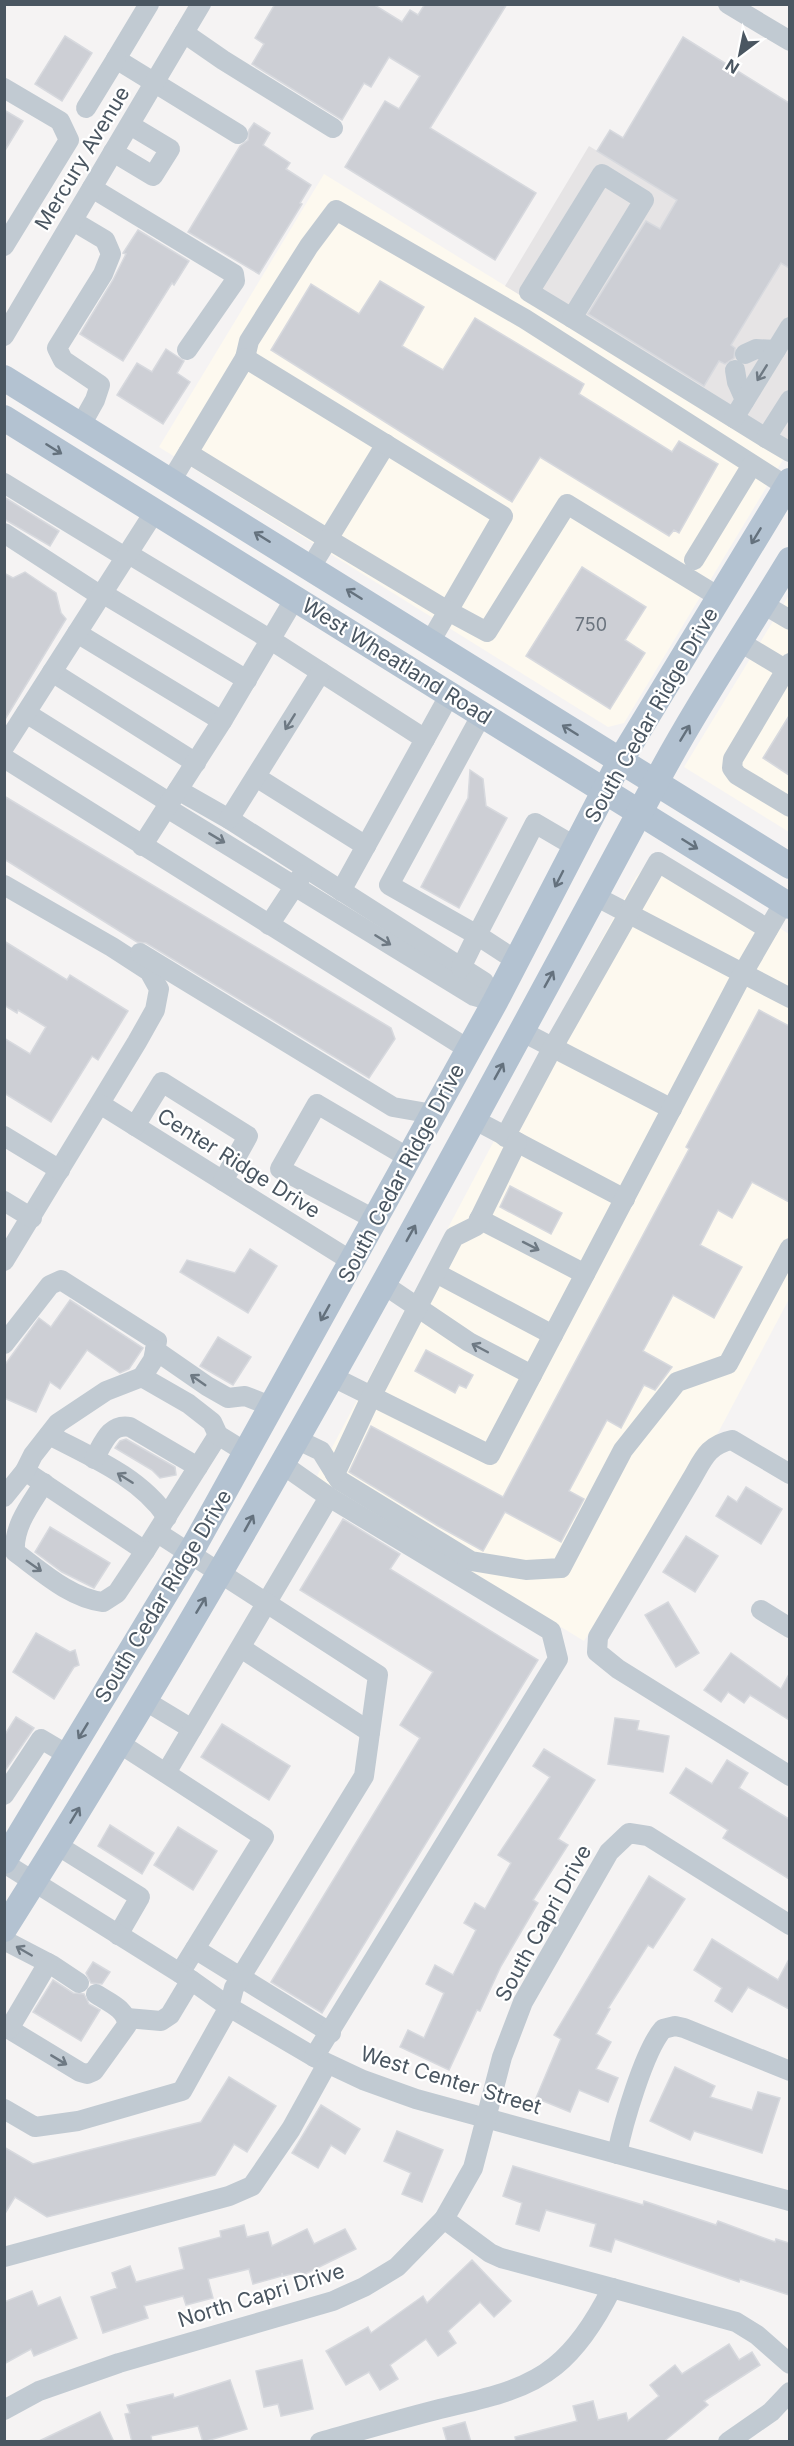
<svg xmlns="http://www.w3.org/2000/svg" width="794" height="2446" font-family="Inter,sans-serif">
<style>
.commercial{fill:#fdf9ef}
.education{fill:#e6e4e5}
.building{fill:#cdcfd5;stroke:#d7d9de;stroke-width:1.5}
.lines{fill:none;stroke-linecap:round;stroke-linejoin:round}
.minor{stroke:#c1cad2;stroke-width:20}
.major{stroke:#b3c2d1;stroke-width:26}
.oneway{stroke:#6e7983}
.oneway2{stroke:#64717d}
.labels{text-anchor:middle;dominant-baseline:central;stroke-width:4.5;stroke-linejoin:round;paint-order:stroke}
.number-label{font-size:18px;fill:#6b747e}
.street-label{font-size:21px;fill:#4a5661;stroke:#fff}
</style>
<rect width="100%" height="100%" fill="#f5f3f3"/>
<g class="commercial">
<path d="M324 174 784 458 624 723 608 727 159 447Z"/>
<path d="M789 595V832L684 767Z"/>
<path d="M665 857 789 934V1299L719 1431 584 1641 316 1478 572 993 636 877 648 864Z"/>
</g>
<path class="education" d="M589 146 789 266 790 452 786 458 505 286Z"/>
<g class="building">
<path d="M275 4H373L402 22 410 10 418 15 425 4H507L430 128 536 193 495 260 345 167 385 101 399 109 420 76 389 57 371 87 364 83 342 120 252 64 264 44 255 38Z"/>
<path d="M65 36 92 53 62 101 35 84Z"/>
<path d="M683 37 789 103V268L781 263 731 345 735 348 734 358 725 364 719 361 704 386 588 314 646 221 660 229 677 200 597 151 610 130 623 138Z"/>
<path d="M4 110 23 121 4 152Z"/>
<path d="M254 123 270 133 263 145 290 163 286 169 311 185 300 203 302 204 259 274 188 232 240 146 248 140 249 130Z"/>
<path d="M138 230 189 261 174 285 172 283 123 361 80 334 113 280 126 254 123 253Z"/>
<path d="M380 281 424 307 402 346 443 370 475 318 584 384 579 394 672 452 679 441 718 464 679 533 674 530 669 536 540 457 512 502 271 350 311 284 359 314Z"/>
<path d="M166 349 184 361 177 373 190 382 163 424 117 395 137 363 152 372Z"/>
<path d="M4 497 59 531 50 546 4 519Z"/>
<path d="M582 567 646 607 625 640 645 653 610 709 526 656Z"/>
<path d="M25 572 56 593 61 613 66 619 4 721V573L13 578Z"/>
<path d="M789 716V775L763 758Z"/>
<path d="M470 770 483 779 486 806 507 818 459 908 421 887 468 798Z"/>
<path d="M4 796 391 1028 395 1039 369 1078 146 943 137 942 4 859Z"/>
<path d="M4 941 67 980 70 975 128 1011 98 1060 92 1056 51 1122 4 1093V1038L30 1054 46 1027 18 1010 17 1013 4 1005Z"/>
<path d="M759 1010 789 1026V1202L752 1182 732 1218 718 1210 700 1245 742 1267 714 1318 673 1295 643 1351 672 1367 655 1390 644 1385 621 1428 607 1420 569 1491 584 1499 561 1542 505 1512 483 1551 438 1526 349 1472 371 1426 503 1497 689 1149 686 1147Z"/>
<path d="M510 1186 562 1213 551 1234 500 1207Z"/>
<path d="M250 1249 277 1266 248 1313 180 1272 187 1260 235 1273Z"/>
<path d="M70 1300 143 1348 129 1369 120 1373 87 1350 60 1389 50 1382 36 1412 4 1398V1366L39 1318 51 1327Z"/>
<path d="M218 1337 251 1357 233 1385 200 1366Z"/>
<path d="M426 1350 473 1375 466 1388 459 1385 455 1393 415 1371Z"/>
<path d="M126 1439 175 1467 176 1475 160 1478 152 1470 115 1448 120 1441Z"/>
<path d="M746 1487 782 1509 761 1544 716 1516 728 1496 737 1502Z"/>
<path d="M343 1519 400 1554 390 1569 538 1660 322 2013 271 1982 420 1738 400 1725 433 1672 300 1590Z"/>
<path d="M50 1527 110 1563 94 1588 62 1572 35 1552Z"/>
<path d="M686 1536 718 1556 695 1592 663 1572Z"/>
<path d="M668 1602 699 1653 676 1667 645 1615Z"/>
<path d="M36 1633 70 1652 75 1650 79 1665 74 1667 54 1699 13 1672Z"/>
<path d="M731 1653 781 1689 789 1674V1720L750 1695 744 1703 728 1692 721 1702 704 1690Z"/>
<path d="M16 1717 34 1728 4 1772V1736Z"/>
<path d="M615 1718 639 1721 637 1730 669 1736 663 1772 608 1764Z"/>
<path d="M222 1724 290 1766 269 1800 201 1757Z"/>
<path d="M544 1749 595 1780 558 1839 568 1845 533 1900 538 1903 501 1966 480 2011 477 2010 449 2070 400 2047 408 2030 424 2038 444 1993 426 1984 435 1965 453 1975 476 1930 464 1923 475 1903 485 1909 511 1863 498 1855 550 1777 533 1766Z"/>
<path d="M727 1760 748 1773 739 1788 789 1819V1879L723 1838 728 1830 670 1793 686 1768 712 1784Z"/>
<path d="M110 1825 154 1853 142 1874 98 1846Z"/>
<path d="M178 1827 217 1851 193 1890 154 1865Z"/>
<path d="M649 1876 685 1899 653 1948 648 1945 608 2008 610 2009 596 2034 611 2042 596 2069 618 2078 608 2102 579 2090 570 2112 536 2098 561 2039 554 2035Z"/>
<path d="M712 1939 778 1980 789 1959V2009L748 1987 732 2012 715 2001 722 1988 694 1970Z"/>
<path d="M93 1962 110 1972 102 1984 91 1983 86 1973Z"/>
<path d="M53 1980 73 1993 84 1994 89 2004 100 2010 81 2041 33 2012Z"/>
<path d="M675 2067 715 2086 710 2097 752 2110 758 2092 780 2098 762 2153 694 2131 690 2140 650 2121Z"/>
<path d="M229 2077 276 2106 247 2152 234 2144 215 2175 47 2217 15 2197 4 2215V2147L33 2164 201 2122Z"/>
<path d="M321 2105 360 2129 345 2154 331 2145 318 2168 292 2153Z"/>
<path d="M397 2131 443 2150 422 2202 402 2194 411 2173 384 2161Z"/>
<path d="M513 2166 643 2205 644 2201 716 2225 718 2221 775 2242 776 2239 789 2243V2295L740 2279 739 2282 615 2239 611 2252 590 2246 596 2224 546 2210 539 2231 516 2224 522 2203 503 2196Z"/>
<path d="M244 2225 247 2237 268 2232 272 2246 307 2229 314 2244 345 2229 356 2249 301 2276 299 2272 283 2276 282 2273V2276L253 2284 249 2269 208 2279 213 2298 186 2305 183 2296 144 2306 148 2318 103 2333 91 2297 117 2288 112 2273 130 2266 136 2282 184 2269 179 2248 221 2237 220 2231Z"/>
<path d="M472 2260 511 2301 494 2317 480 2302 448 2331 456 2343 438 2356 426 2339 390 2365 398 2379 380 2390 369 2372 346 2385 326 2351 368 2327 371 2333 423 2296 427 2303Z"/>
<path d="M32 2291 38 2306 60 2297 77 2338 34 2356 31 2349 4 2364V2302Z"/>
<path d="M729 2344 739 2360 752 2352 760 2365 704 2401 708 2405 663 2442H516L515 2437 577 2421 573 2406 593 2401 598 2420 626 2413 628 2421 659 2396 650 2385 675 2365 682 2374Z"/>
<path d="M302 2360 313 2409 281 2416 278 2404 264 2407 256 2371Z"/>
<path d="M230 2380 247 2429 203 2442 198 2426 151 2436 152 2442H132L125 2414 130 2413 127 2405 173 2394 174 2398Z"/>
<path d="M100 2412 114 2442H37Z"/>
<path d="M465 2422 471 2442H447L443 2428Z"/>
</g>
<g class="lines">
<g class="minor">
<path d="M149 4 116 59 238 134"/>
<path d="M728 4 790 41"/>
<path d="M184 33 223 60 333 128"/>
<path d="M4 88 60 121 69 140 4 246"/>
<path d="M86 108 116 59"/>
<path d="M113 152 153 176 170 149 130 125"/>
<path d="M602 174 644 200 572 318 529 292Z"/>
<path d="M92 188 234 274 235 281 187 350"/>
<path d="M73 221 105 240 111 254 103 274 57 348 63 360 100 385 95 400 81 425"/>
<path d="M572 318 766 438"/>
<path d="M4 336 201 4"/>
<path d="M745 354 756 349 776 350"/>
<path d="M245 358 249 341 309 246 336 210 525 319 786 486"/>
<path d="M735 370 737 382 745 400"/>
<path d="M790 400 766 438 790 452"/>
<path d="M734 418 790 327"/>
<path d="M188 453 328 539 386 444"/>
<path d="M171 481 245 358 503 516 448 611 487 632 567 504 719 597"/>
<path d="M4 483 125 557"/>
<path d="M4 533 101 596"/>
<path d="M127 553 271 640 425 739"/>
<path d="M694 560 752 465"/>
<path d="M311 567 328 539 448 611 430 642"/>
<path d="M102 593 247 680"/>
<path d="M763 604 790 620"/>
<path d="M77 633 222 721"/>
<path d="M740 642 790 672"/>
<path d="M790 663 733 759 732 768 737 775 790 807"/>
<path d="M52 672 196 763"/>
<path d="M26 713 170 803"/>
<path d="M482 714 389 885 477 935 535 823 576 847"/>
<path d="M4 747 155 511"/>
<path d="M4 758 468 1049"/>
<path d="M256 777 366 846"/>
<path d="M178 790 229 819 484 982 495 1002"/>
<path d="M167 808 474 996 495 1002"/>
<path d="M229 819 321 672"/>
<path d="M142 846 224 718 295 598"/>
<path d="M4 885 112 947 149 971 159 989 155 1010 137 1042 4 1261"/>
<path d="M341 891 450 694"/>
<path d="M595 896 790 998"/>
<path d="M269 925 302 875"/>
<path d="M140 953 393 1107 433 1114"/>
<path d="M461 968 477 935 517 961"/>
<path d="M521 1031 672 1109"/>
<path d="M100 1104 353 1262"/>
<path d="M473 1119 625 1199"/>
<path d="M135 1126 162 1082 248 1136 223 1181"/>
<path d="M4 1136 60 1170"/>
<path d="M505 1137 553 1047 658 862 768 929"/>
<path d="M4 1201 32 1218"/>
<path d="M479 1219 585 1274"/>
<path d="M376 1220 280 1169 317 1104 409 1158"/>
<path d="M436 1273 553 1335"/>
<path d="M383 1284 469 1342 532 1375"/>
<path d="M4 1344 50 1285 61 1280 157 1341 153 1360 142 1377"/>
<path d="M155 1350 207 1386 228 1398 245 1396 273 1407"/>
<path d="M331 1376 490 1455 743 973 784 902"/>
<path d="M49 1435C91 1457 140 1477 167 1517"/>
<path d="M296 1439 321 1451 339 1480 471 1561 526 1570 561 1568 623 1450 677 1382 728 1364 790 1248"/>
<path d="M94 1459C103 1444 109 1423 130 1427L198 1467"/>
<path d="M25 1471 145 1551 218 1435"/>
<path d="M335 1474 372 1395 454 1237 476 1226 517 1142"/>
<path d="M790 1474 732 1440C707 1445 703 1460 691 1480L598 1637 597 1652 618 1669 790 1776"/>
<path d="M44 1483C31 1504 13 1526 15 1552 41 1571 70 1598 103 1602L117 1593 145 1551"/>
<path d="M4 1497 25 1471 33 1455 58 1423 106 1391 142 1377 189 1404 212 1422 218 1435 247 1453"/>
<path d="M761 1610 790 1628"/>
<path d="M241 1648 370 1732"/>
<path d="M144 1700 192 1729 166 1773"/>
<path d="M192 1729 329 1497 282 1464"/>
<path d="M119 1743 264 1837 180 1973"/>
<path d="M4 1795 41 1739 68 1755"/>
<path d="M57 1845 140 1897 118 1935"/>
<path d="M4 1863 191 1980 229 2007 314 2057 363 2080 416 2099 790 2201"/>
<path d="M4 1940 52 1965 79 1983"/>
<path d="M195 1949 331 2033"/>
<path d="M127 2018 161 2021 170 2015 191 1980"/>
<path d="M4 2026 80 2072 87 2074 94 2071 127 2025C127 2009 108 2002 96 1994"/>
<path d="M9 2029 48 1963"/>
<path d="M314 2057 558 1659 551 1631 329 1497"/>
<path d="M4 2109 35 2127 78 2121 182 2091 229 2007 234 1988 364 1776 378 1675 158 1533"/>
<path d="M617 2154C623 2124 644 2051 663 2029L675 2026 684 2028 790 2071"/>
<path d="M4 2257 229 2196 252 2186 291 2129 327 2064"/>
<path d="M612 2288 736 2322 757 2335 790 2364"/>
<path d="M4 2410 39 2391 119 2363 333 2301 364 2287 397 2267 444 2219 473 2168 502 2057 523 2002 609 1852 629 1833 648 1836 790 1925"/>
<path d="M320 2442C359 2431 397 2420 436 2410 476 2400 522 2393 555 2366 580 2346 598 2316 612 2288L501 2258 490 2253 444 2219"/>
<path d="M728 2442 771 2412 790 2392"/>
</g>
<g class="major">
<path d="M4 378 790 866"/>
<path d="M4 418 790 906"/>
<path d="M4 1861 193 1548 495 1002 620 761 790 481"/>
<path d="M4 1929C239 1558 447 1171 655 784 696 707 745 634 790 560"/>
</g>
</g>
<defs><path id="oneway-shaft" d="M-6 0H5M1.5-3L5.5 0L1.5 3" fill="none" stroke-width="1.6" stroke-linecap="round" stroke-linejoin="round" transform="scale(1.5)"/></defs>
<g class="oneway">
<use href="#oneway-shaft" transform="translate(762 373) rotate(122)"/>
<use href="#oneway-shaft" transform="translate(290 722) rotate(122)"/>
<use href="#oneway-shaft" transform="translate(217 838) rotate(31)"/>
<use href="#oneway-shaft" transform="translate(383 940) rotate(32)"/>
<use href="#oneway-shaft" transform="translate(531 1246) rotate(27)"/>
<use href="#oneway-shaft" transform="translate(480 1348) rotate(-152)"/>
<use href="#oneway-shaft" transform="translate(198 1380) rotate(-145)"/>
<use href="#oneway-shaft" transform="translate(125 1478) rotate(-148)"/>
<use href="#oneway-shaft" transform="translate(34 1566) rotate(35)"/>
<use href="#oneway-shaft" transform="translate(24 1951) rotate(-150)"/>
<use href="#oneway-shaft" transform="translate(59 2060) rotate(31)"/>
</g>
<g class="oneway2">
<use href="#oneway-shaft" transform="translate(54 449) rotate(32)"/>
<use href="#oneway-shaft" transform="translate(756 536) rotate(121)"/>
<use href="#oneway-shaft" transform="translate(262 537) rotate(-148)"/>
<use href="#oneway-shaft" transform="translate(354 594) rotate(-148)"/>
<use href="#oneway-shaft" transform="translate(570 730) rotate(-148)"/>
<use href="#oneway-shaft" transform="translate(685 733) rotate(-59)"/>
<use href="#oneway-shaft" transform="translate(690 844) rotate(32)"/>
<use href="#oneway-shaft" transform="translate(559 879) rotate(117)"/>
<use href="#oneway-shaft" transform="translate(549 979) rotate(-61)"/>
<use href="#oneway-shaft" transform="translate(499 1071) rotate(-61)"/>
<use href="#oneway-shaft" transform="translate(411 1233) rotate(-61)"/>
<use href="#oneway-shaft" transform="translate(325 1313) rotate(119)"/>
<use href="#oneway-shaft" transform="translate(249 1523) rotate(-61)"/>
<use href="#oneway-shaft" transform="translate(201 1605) rotate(-59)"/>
<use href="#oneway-shaft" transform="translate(83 1731) rotate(121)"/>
<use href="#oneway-shaft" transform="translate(75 1815) rotate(-59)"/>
</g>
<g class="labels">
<g class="number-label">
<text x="591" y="624">750</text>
</g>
<g class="street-label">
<text transform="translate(82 158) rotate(-59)">Mercury Avenue</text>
<text transform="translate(397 661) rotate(32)">West Wheatland Road</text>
<text transform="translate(651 715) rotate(-60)">South Cedar Ridge Drive</text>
<text transform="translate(239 1163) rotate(32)">Center Ridge Drive</text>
<text transform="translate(401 1173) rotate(-62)">South Cedar Ridge Drive</text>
<text transform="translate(163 1596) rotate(-59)">South Cedar Ridge Drive</text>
<text transform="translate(543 1923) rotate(-61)">South Capri Drive</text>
<text transform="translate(451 2080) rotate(17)">West Center Street</text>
<text transform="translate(261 2295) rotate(-17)">North Capri Drive</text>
</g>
</g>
<rect width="794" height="2446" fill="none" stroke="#4a5661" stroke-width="12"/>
<g transform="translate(740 54) rotate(212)" stroke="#ffffff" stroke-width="4.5" paint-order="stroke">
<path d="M0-4.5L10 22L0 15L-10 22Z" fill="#4a5661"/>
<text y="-9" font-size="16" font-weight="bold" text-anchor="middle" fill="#4a5661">N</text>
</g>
</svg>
